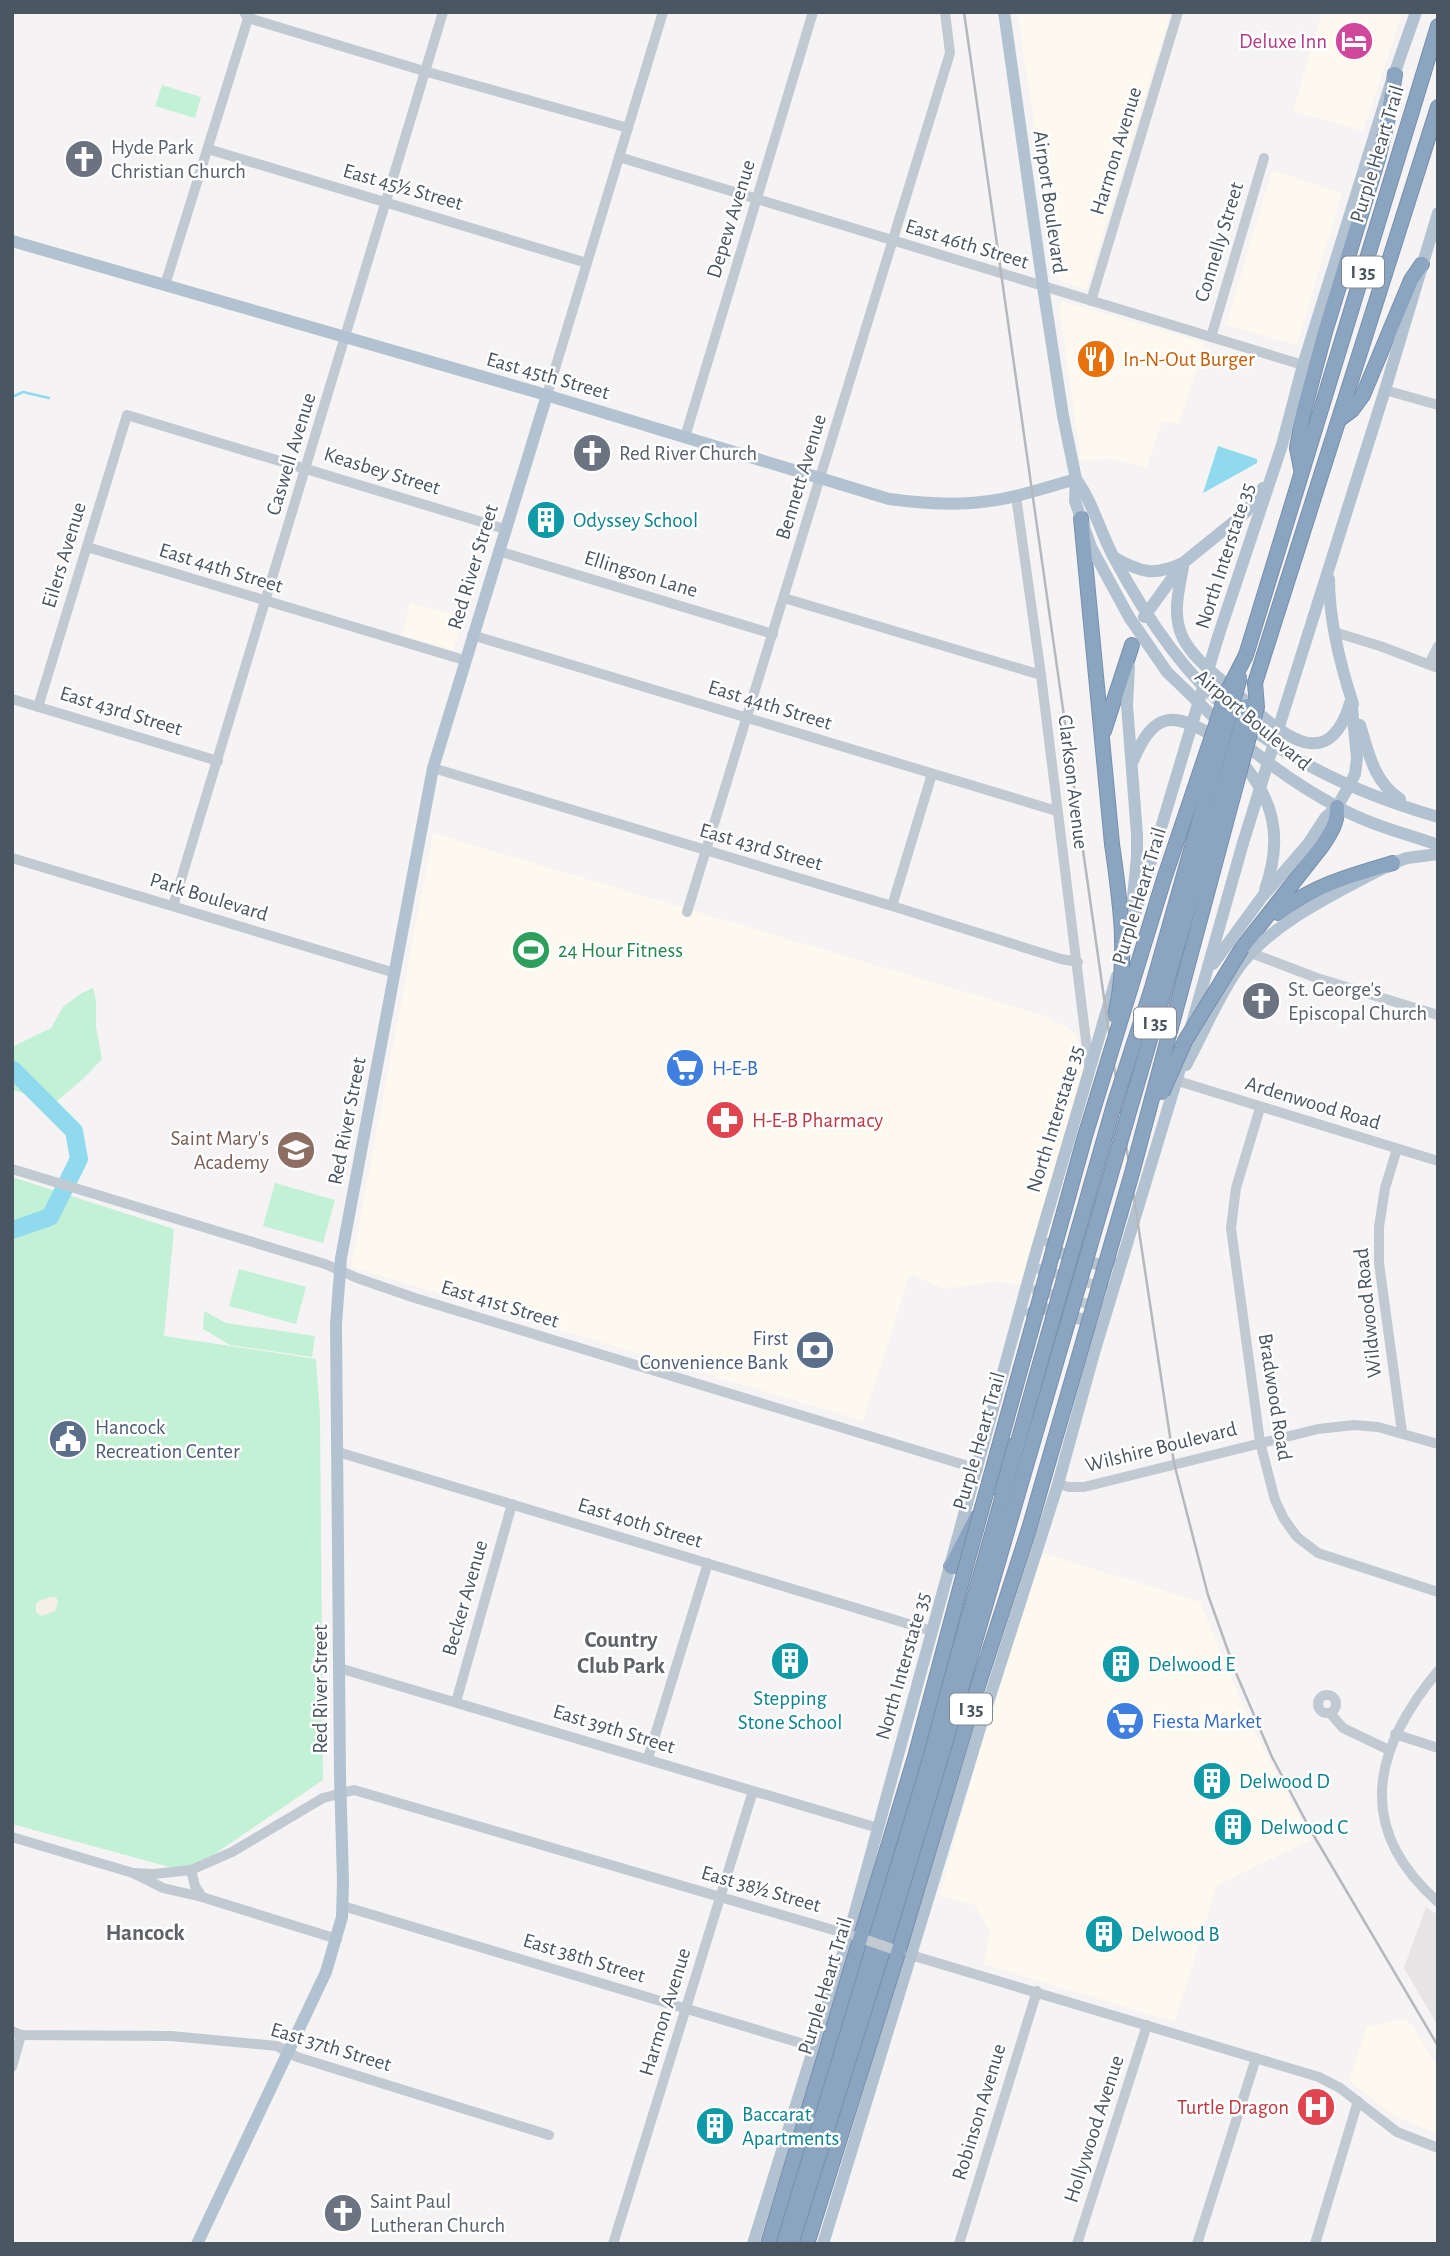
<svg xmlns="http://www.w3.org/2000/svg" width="1450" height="2256" font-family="'Alegreya Sans',sans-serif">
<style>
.commercial{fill:#fdf9ef}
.education{fill:#e6e4e5}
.green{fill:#c3f1d5}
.sand{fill:#f5f0e5}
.water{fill:#90daee}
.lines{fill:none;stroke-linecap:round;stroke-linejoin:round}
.stream{stroke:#90daee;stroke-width:2.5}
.river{stroke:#90daee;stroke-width:18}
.highway-casing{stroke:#7690ad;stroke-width:16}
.minor{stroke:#c1cad2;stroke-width:10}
.major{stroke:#b3c2d1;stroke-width:12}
.highway{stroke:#8ba5c1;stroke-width:14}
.rail{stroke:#b5b8bd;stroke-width:2.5}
.highway-bridge-casing{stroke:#7690ad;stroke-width:16;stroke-linecap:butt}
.minor-bridge{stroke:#c1cad2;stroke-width:10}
.major-bridge{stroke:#b3c2d1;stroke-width:12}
.highway-bridge{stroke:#8ba5c1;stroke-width:14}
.labels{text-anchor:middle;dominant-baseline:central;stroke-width:5;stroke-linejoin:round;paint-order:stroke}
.shield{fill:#fff;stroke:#808990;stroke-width:2}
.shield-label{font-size:19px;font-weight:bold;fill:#4a5661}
.hotel-label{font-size:21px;fill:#b23c85;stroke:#fff;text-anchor:end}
.worship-label{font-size:21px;fill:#5b616d;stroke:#fff;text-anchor:start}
.street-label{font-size:21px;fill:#4a5661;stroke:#fff}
.food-label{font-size:21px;fill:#c56008;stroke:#fff;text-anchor:start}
.culture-label{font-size:21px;fill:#0d838f;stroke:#fff;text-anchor:start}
.leisure-label{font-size:21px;fill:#27864d;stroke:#fff;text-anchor:start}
.shop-label{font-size:21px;fill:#366cbe;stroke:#fff;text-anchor:start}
.health-label{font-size:21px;fill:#be3a42;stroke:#fff;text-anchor:start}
.education-label{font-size:21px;fill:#785e54;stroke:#fff;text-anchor:end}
.service-label{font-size:21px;fill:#4e5e75;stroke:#fff;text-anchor:end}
.neighbourhood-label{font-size:23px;font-weight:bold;fill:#5f6368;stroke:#fff}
</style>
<rect width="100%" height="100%" fill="#f5f3f3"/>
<g class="commercial">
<path d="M1017 12H1171L1086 290 1058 280Z"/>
<path d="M1322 12H1403L1363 131 1293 111Z"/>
<path d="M1272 170 1342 193 1297 345 1226 325Z"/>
<path d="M1062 301 1205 343 1179 424 1162 422 1147 468 1114 459 1081 460 1059 308Z"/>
<path d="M410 603 463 617 453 650 402 635Z"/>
<path d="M433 833 1049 1017 1075 1033 1086 1064 1021 1284 993 1282 944 1289 910 1274 863 1421 351 1267Z"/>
<path d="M1043 1553 1200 1602 1251 1724 1311 1840 1217 1885 1175 2022 983 1964 990 1932 975 1905 939 1896 987 1724Z"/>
<path d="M1404 2019 1412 2025 1438 2067V2134L1392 2115 1349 2081 1367 2027Z"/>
</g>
<path class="education" d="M1426 1907 1438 1915V2026L1404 1968Z"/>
<g class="green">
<path d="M162 85 201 97 195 118 155 106Z"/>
<path d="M93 988 96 1000V1027L102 1059 84 1078 56 1102 12 1090V1047L51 1028 63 1007 80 994Z"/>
<path d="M12 1177 174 1229 164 1336 316 1359 320 1415 323 1780 191 1870 184 1871 12 1824Z"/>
<path d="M275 1183 335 1200 323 1243 263 1226Z"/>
<path d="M239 1269 306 1287 296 1324 229 1306Z"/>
<path d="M204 1311 226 1323 315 1336 312 1357 230 1345 203 1329Z"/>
</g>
<path class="sand" d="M51 1597H56L58 1602 55 1611 41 1616 36 1612V1604L39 1601Z"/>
<path class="water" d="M1218 446 1257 459V463L1203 493Z"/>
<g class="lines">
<path class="stream" d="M12 397 23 392 49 398"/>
<path class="river" d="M12 1069 74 1131 79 1159 50 1217 12 1230"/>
<g class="highway-casing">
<g id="highway">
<path d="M1340 419 1352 410 1363 395 1411 280 1422 264"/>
<path d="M1301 469 1297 448 1303 414 1325 332 1378 159 1388 118 1395 74"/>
<path d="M1081 518 1112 844"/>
<path d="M1246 655 1438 26"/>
<path d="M1255 683 1438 107"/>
<path d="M1104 731 1132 645"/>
<path d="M1278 913C1312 886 1352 875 1393 863"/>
<path d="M1242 948 1322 846C1330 834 1338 822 1337 807"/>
<path d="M991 1488 1010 1446"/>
<path d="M951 1567 976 1518"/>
<path d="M781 2244 907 1836 1041 1360"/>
<path d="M793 2244 920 1830 1056 1363"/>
</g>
</g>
<g class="minor">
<path d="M244 12 248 18 424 71 628 128"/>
<path d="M208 149 587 263"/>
<path d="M619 157 1303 365"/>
<path d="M165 285 250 12"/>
<path d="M1091 301 1178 12"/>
<path d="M1211 337 1264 158"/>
<path d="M1385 390 1438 405"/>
<path d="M547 395 663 12"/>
<path d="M685 437 813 12"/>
<path d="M1016 496 1041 675 1089 1065"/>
<path d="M87 547 464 660"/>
<path d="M498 551 773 634"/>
<path d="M784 598 1041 675"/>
<path d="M1334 632 1380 646 1438 668"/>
<path d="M472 635 1057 811"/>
<path d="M1429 664 1438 646"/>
<path d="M12 699 218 761"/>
<path d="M38 707 127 415 505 529"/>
<path d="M433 768 892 906 1061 959 1078 962"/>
<path d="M12 858 395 973"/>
<path d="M173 906 443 12"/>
<path d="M892 906 932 774"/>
<path d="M687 912 950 53 945 12"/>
<path d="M1251 953 1317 978 1438 1015"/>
<path d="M1178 1081 1438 1161"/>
<path d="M1260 1108 1236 1188 1231 1228 1260 1442 1275 1500 1284 1519 1297 1537 1318 1553 1438 1592"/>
<path d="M1397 1149 1385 1188 1379 1227V1263L1402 1432"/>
<path d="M12 1169 325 1264 357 1278 415 1298 978 1469"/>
<path d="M1032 1267 1103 1287"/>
<path d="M1036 1290 1099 1307"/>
<path d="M338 1452 932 1631"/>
<path d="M1058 1484 1069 1487H1084L1318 1429 1354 1425 1378 1427 1438 1444"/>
<path d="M339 1668 878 1828"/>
<path d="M1438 1671C1373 1749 1354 1828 1438 1902"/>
<circle cx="1327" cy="1704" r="9"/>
<path d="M456 1702 512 1504"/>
<path d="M1330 1713 1343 1728 1389 1750"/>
<path d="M1395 1734 1438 1748"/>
<path d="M648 1758 708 1563"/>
<path d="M12 1837 133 1873 163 1888 202 1897 337 1939"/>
<path d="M191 1870 195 1886 202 1897"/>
<path d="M133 1873 154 1874 191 1870 232 1852 323 1798 354 1790 854 1936"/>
<path d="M343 1906 814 2047"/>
<path d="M904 1953 1319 2077 1340 2088 1397 2132 1438 2148"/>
<path d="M12 2031 21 2035 171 2036 277 2046 297 2057 549 2135"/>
<path d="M12 2067 21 2035"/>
<path d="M613 2244 753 1791"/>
<path d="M959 2244 1037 1991"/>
<path d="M1077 2244 1147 2025"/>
<path d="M1197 2244 1256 2058"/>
<path d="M1315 2244 1358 2101"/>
</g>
<g class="major">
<path d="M1004 12 1043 287 1063 416 1076 479 1075 501 1091 547 1129 617 1167 672 1222 725"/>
<path d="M12 241 536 392 889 499C919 503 950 506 981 502 1013 499 1045 488 1076 479"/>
<path d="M1076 479C1093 503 1100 531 1113 556 1142 610 1182 672 1229 710"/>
<path d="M1115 558C1142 573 1154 576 1183 563"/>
<path d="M1183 567C1179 590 1172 613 1182 636 1192 658 1216 675 1234 691 1270 723 1326 784 1350 703"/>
<path d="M1329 579C1329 621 1340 664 1353 704"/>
<path d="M1144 617 1183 563 1246 512 1263 488"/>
<path d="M1218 637 1282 445 1303 365 1389 89 1416 12"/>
<path d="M1129 667 1127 705 1137 835V857L1132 907"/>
<path d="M1287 701 1385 390 1438 213"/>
<path d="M1246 724C1302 769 1369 797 1438 817"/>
<path d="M1360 725C1369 754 1374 782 1400 799"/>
<path d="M1241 741C1271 766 1302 788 1336 806 1367 824 1404 833 1438 845"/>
<path d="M1239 759C1275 800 1283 838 1265 890"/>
<path d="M1133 761C1154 710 1174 711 1218 739"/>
<path d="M1125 948 1176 778"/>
<path d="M1213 964 1262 897 1308 844 1325 818 1337 807 1349 786 1355 774 1357 758 1351 698"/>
<path d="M1191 1027 1243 843"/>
<path d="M1186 1065C1203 1034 1217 999 1237 970 1270 922 1343 890 1393 863L1407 858 1438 854"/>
<path d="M1050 1243 1057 1252 1100 1265 1112 1261"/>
<path d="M1031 1313 1039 1307 1088 1321 1092 1329"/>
<path d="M197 2244 326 1972 342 1917 343 1881 340 1776 336 1324 341 1258 433 768 547 395"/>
<path d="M753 2244 849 1934 1036 1252 1117 976"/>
<path d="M823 2244 984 1715 1058 1484 1094 1353 1185 1052"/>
</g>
<use href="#highway" class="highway"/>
<path class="rail" d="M964 12 1106 1012 1174 1463 1208 1595 1236 1673 1272 1757 1311 1831 1438 2046"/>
<g class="highway-bridge-casing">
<g id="highway-bridge">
<path d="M1112 844C1120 901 1129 959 1115 1016"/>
<path d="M1162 1093 1185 1041 1242 948"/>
<path d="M1041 1360 1114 1105 1152 988 1240 677"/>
<path d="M1056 1363 1247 706"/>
<path d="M768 2244 915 1757 967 1562 1085 1136 1164 879 1227 692 1246 655"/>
<path d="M807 2244 897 1956 977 1689 1029 1529 1132 1173 1257 707 1255 683"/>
</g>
</g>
<path class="minor-bridge" d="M855 1936 901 1952"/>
<g class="major-bridge">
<path d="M1176 778 1218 637"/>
<path d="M1243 843 1287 701"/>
</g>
<use href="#highway-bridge" class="highway-bridge"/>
</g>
<defs>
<g id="hotel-disc" transform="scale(2.0125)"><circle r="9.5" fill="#d1479c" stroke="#fff"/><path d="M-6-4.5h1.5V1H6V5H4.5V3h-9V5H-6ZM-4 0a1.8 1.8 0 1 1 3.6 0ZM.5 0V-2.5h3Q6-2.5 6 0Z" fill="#fff"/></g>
<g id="church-disc" transform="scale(2.0125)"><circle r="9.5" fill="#6b7280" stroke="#fff"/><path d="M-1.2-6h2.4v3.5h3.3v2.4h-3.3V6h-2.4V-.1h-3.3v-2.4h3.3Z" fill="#fff"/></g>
<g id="restaurant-disc" transform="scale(2.0125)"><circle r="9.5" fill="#e8710a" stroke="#fff"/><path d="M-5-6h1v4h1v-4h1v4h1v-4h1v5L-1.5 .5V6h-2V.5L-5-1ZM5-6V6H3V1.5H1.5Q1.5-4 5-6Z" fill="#fff"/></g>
<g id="building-disc" transform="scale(2.0125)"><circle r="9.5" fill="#0f9aa8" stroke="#fff"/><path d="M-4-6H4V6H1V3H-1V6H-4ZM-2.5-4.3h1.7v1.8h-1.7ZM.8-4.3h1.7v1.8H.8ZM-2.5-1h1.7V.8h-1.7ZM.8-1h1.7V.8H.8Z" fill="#fff"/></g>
<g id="stadium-disc" transform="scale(2.0125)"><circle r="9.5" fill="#2e9e5b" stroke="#fff"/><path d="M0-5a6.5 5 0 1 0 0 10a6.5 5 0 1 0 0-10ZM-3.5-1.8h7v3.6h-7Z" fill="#fff"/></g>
<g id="supermarket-disc" transform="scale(2.0125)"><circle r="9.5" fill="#3f7fe0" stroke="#fff"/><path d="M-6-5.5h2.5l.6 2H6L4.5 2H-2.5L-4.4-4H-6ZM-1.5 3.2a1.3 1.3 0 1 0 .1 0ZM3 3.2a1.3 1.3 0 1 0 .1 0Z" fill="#fff"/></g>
<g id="pharmacy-disc" transform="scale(2.0125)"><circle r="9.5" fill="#e0444e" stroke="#fff"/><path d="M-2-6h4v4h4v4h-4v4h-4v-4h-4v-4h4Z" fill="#fff"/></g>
<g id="school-disc" transform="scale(2.0125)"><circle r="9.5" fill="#8d6e63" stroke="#fff"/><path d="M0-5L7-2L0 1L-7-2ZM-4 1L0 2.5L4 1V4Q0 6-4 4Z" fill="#fff"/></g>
<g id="bank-disc" transform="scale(2.0125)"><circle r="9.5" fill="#5c6f8a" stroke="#fff"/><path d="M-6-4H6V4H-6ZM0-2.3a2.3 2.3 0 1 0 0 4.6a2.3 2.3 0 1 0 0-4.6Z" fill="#fff"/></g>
<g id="civic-disc" transform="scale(2.0125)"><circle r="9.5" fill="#5c6f8a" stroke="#fff"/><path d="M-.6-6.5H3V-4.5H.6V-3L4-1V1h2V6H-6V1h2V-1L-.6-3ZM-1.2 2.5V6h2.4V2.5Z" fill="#fff"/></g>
<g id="hospital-disc" transform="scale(2.0125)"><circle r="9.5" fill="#e0444e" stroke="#fff"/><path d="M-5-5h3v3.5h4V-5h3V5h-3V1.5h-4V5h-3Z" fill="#fff"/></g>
</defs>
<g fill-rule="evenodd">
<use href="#hotel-disc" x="1354" y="41"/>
<use href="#church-disc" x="84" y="159"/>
<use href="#restaurant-disc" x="1096" y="359"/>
<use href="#church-disc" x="592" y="453"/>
<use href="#building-disc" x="546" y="520"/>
<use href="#stadium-disc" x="531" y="950"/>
<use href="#church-disc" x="1261" y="1001"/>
<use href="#supermarket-disc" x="685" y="1068"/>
<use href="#pharmacy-disc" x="725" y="1120"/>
<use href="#school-disc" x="296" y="1150"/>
<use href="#bank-disc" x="815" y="1350"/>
<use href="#civic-disc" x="68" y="1439"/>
<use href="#building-disc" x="790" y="1661"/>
<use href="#building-disc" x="1121" y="1664"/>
<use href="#supermarket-disc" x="1125" y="1721"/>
<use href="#building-disc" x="1212" y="1781"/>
<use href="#building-disc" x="1233" y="1827"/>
<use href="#building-disc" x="1104" y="1934"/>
<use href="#hospital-disc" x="1316" y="2107"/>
<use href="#building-disc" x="715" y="2126"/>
<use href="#church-disc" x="343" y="2213"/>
</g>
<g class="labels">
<g class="shield">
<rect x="1342" y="256.5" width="42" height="31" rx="5"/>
<rect x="1134" y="1007.5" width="42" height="31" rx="5"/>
<rect x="950" y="1693.5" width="42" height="31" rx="5"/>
</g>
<g class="shield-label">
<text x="1363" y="272">I 35</text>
<text x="1155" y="1023">I 35</text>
<text x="971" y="1709">I 35</text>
</g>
<g class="hotel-label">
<text x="1327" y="41">Deluxe Inn</text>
</g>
<g class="worship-label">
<text x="111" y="147">Hyde Park<tspan x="111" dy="24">Christian Church</tspan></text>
<text x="619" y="453">Red River Church</text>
<text x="1288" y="989">St. George's<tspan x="1288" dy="24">Episcopal Church</tspan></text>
<text x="370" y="2201">Saint Paul<tspan x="370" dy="24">Lutheran Church</tspan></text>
</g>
<g class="street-label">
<text transform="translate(1116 151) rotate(-73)">Harmon Avenue</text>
<text transform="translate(1377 154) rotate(-73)">Purple Heart Trail</text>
<text transform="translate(403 187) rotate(16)">East 45½ Street</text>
<text transform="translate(1050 202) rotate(82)">Airport Boulevard</text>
<text transform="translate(731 219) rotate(-73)">Depew Avenue</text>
<text transform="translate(1219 242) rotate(-73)">Connelly Street</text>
<text transform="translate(967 244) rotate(17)">East 46th Street</text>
<text transform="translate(548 376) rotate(16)">East 45th Street</text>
<text transform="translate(291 454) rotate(-73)">Caswell Avenue</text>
<text transform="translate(382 471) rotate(17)">Keasbey Street</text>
<text transform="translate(801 477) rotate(-73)">Bennett Avenue</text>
<text transform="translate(64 555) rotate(-73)">Eilers Avenue</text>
<text transform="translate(1225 556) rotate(-72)">North Interstate 35</text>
<text transform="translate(473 567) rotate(-73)">Red River Street</text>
<text transform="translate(221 568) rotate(17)">East 44th Street</text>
<text transform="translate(641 574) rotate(17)">Ellingson Lane</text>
<text transform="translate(770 705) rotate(17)">East 44th Street</text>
<text transform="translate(121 711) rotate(17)">East 43rd Street</text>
<text transform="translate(1253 720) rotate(40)">Airport Boulevard</text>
<text transform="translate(1073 782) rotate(83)">Clarkson Avenue</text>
<text transform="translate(761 847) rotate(16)">East 43rd Street</text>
<text transform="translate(1139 896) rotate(-73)">Purple Heart Trail</text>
<text transform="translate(209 897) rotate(17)">Park Boulevard</text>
<text transform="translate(1313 1103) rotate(17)">Ardenwood Road</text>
<text transform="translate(1055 1119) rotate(-73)">North Interstate 35</text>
<text transform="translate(347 1121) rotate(-79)">Red River Street</text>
<text transform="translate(500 1304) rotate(17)">East 41st Street</text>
<text transform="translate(1368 1313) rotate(-96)">Wildwood Road</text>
<text transform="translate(1275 1397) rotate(81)">Bradwood Road</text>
<text transform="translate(979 1441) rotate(-74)">Purple Heart Trail</text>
<text transform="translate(1161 1447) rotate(-14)">Wilshire Boulevard</text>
<text transform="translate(640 1523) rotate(17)">East 40th Street</text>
<text transform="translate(465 1598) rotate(-74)">Becker Avenue</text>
<text transform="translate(903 1666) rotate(-74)">North Interstate 35</text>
<text transform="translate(320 1689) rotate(-90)">Red River Street</text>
<text transform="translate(614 1729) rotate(17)">East 39th Street</text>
<text transform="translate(761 1889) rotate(16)">East 38½ Street</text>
<text transform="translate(584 1958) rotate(17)">East 38th Street</text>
<text transform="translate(825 1986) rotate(-73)">Purple Heart Trail</text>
<text transform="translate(665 2012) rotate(-73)">Harmon Avenue</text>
<text transform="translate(331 2047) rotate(17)">East 37th Street</text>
<text transform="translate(979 2112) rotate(-73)">Robinson Avenue</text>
<text transform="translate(1094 2129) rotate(-72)">Hollywood Avenue</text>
</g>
<g class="food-label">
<text x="1123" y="359">In-N-Out Burger</text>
</g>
<g class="culture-label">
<text x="573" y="520">Odyssey School</text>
<text x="1148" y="1664">Delwood E</text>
<text x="790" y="1698" text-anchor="middle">Stepping<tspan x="790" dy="24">Stone School</tspan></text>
<text x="1239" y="1781">Delwood D</text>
<text x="1260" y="1827">Delwood C</text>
<text x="1131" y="1934">Delwood B</text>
<text x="742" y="2114">Baccarat<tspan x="742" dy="24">Apartments</tspan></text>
</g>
<g class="leisure-label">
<text x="558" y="950">24 Hour Fitness</text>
</g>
<g class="shop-label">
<text x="712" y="1068">H-E-B</text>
<text x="1152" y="1721">Fiesta Market</text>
</g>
<g class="health-label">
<text x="752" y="1120">H-E-B Pharmacy</text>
<text x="1289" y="2107" text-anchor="end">Turtle Dragon</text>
</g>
<g class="education-label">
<text x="269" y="1138">Saint Mary's<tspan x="269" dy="24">Academy</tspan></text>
</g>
<g class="service-label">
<text x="788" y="1338">First<tspan x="788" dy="24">Convenience Bank</tspan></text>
<text x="95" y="1427" text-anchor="start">Hancock<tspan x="95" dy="24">Recreation Center</tspan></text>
</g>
<g class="neighbourhood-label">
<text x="621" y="1640">Country<tspan x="621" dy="26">Club Park</tspan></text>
<text x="145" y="1933">Hancock</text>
</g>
</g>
<rect width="1450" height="2256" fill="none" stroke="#4a5661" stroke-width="28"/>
</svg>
